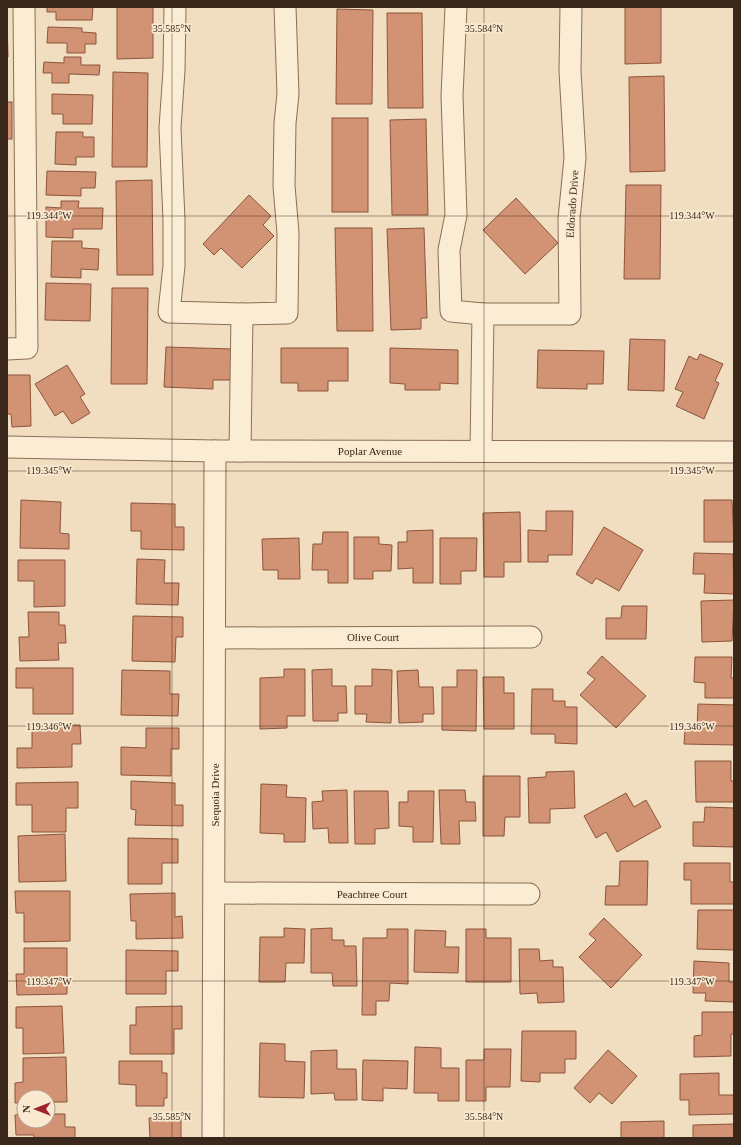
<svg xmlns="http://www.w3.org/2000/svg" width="741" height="1145" font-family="'Times New Roman',serif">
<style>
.building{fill:#d19374;stroke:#8c543b}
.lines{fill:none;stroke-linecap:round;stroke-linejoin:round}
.minor-casing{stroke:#8b6e57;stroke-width:23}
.minor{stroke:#fbecd4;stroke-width:21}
.ticks{fill:none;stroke:#3a281c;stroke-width:1;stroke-opacity:0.45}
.labels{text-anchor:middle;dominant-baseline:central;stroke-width:3.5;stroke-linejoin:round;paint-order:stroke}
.street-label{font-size:11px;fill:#3a281c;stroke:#f8e9d0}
.ticks-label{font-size:10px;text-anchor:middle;fill:#3a281c;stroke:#f8e9d0;stroke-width:3.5;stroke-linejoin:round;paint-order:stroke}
</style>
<rect width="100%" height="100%" fill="#f1dec0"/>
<g class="building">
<path d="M47 7H93L92 20H56V12H47Z"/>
<path d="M117 7H153V58L117 59Z"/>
<path d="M625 7H661V63L625 64Z"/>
<path d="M337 9 373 10 372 104H336Z"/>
<path d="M387 13H422L423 108H388Z"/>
<path d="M7 20 8 57H7Z"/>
<path d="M48 27 82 28V32L96 33V44H85V53H67V43H47Z"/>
<path d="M64 57H81V65H100L99 75 69 74V83H52V73H43L44 62 64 63Z"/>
<path d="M113 72 148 73 147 167H112Z"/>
<path d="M664 76 665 171 630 172 629 77Z"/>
<path d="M52 94 93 95 92 124H63V114H52Z"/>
<rect x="7" y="102" width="5" height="37"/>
<rect x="332" y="118" width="36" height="94"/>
<path d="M426 119 428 215H392L390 120Z"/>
<path d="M56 132H83V137H94V157H76V165L55 164Z"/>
<path d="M47 171 96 172 95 188H81V196L46 195Z"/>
<path d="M152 180 153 275H117L116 181Z"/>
<path d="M626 185H661L660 279H624Z"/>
<path d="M249 195 271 216 263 225 274 236 242 268 221 248 214 255 203 244Z"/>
<path d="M516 198 558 243 525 274 483 230Z"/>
<path d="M61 201H79L78 208H103L102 229H73V238L46 237V207L61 208Z"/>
<path d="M335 228H372L373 331H337Z"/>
<path d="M424 228 427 318H421V329L391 330 387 229Z"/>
<path d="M52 241H82V248L99 249 98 270 81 269V278L51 277Z"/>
<path d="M46 283 91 284 90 321 45 320Z"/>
<path d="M112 288H148L147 384H111Z"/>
<path d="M630 339 665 340 664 391 628 390Z"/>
<path d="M166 347 233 349 232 380H213V389L164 387Z"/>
<path d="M281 348H348V381H328V391H298V383H281Z"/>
<path d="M390 348 458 350V384L440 383V390H405V384L390 383Z"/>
<path d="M538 350 604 351 603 384H587V389L537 388Z"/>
<path d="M700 354 723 364 715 381 719 383 704 419 676 406 683 392 675 389 689 356 697 360Z"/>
<path d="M67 365 85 394 80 397 90 413 72 424 63 411 55 416 35 384Z"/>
<path d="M7 375H30L31 426 12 427 11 414H7Z"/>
<path d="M21 500 61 502 60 533 69 534V549L20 548Z"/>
<path d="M704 500H732L734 542H704Z"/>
<path d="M131 503 175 504V527H184V550L141 549V531H131Z"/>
<path d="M546 511H573L572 555H548V562H528V530L546 531Z"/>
<path d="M520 512 521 562H504V577H484L483 513Z"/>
<path d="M604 527 643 550 619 591 596 578 592 584 576 574Z"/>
<path d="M433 530V583H413V568L398 569V542H407V531Z"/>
<path d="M323 532H348V583H328V570H312L313 544H322Z"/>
<path d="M354 537H379V544L392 545 391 571H373V579H354Z"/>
<path d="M299 538 300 579H278V570H263L262 539Z"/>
<path d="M440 538H477L476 571H461V584H440Z"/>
<path d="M694 553 733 554 734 594 704 593 705 574H693Z"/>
<path d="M137 559 165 560 164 583H179L178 605 136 604Z"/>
<path d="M18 560H65V606L34 607V581H18Z"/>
<path d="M734 600 732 641 702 642 701 601Z"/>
<path d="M622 606H647L646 639H606V618H621Z"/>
<path d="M28 612H59V625H65L66 643H58L59 660 20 661 19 637H29Z"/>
<path d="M133 616 183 617V637H176L175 662 132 661Z"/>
<path d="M602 656 646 696 616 728 580 695 595 679 587 673Z"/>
<path d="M695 657H732L731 678H734V698H705V683L694 682Z"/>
<path d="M16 668H73V714H33V688H16Z"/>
<path d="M284 669H305V716H287V728L260 729V678L284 677Z"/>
<path d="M332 669V686H346L347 713H338V721H313L312 670Z"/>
<path d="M372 669 392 670 391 723 366 722 367 714H355V686H372Z"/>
<path d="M122 670 170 671V694H179L178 716 121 715Z"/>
<path d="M418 670 419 687H433L434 714H423V722L399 723 397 671Z"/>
<path d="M457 670H477L476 731 442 730V687H457Z"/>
<path d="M483 677H504V693H514V729H484Z"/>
<path d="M532 689H553V701H565V707H577V744L555 743V734H531Z"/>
<path d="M698 704 734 705V745L684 744 685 730H697Z"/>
<path d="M32 725H80L81 744H72V767L17 768V748H32Z"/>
<path d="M146 728H179V749H171V776L121 775V747L146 748Z"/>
<path d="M695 761H731V781H734V802H696Z"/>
<path d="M574 771 575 808 550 809V823H529L528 778 546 777V772Z"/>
<path d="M483 776H520V817H505L504 836H483Z"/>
<path d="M131 781 175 783V805H183V826L135 825 136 810 131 809Z"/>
<path d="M78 782V808H66V832H32V805H16V783Z"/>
<path d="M261 784 287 785 286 797 306 798 305 842H284V834L260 833Z"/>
<path d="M347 790 348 843H329L328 828 313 829 312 802 323 801 322 791Z"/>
<path d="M439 790H465L466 802H475L476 821H459L460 844H441Z"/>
<path d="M354 791H388L389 828 375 829V844H355Z"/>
<path d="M408 791H434L433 842H413V827L399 826V802H408Z"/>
<path d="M626 793 634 807 646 800 661 827 617 852 606 832 596 838 584 816Z"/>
<path d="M705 807 734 808V847L693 846V822H704Z"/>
<path d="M65 834 66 881 19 882 18 836Z"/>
<path d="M128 838 178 839V863H162V884H128Z"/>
<path d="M620 861H648L647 905H605L606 886H619Z"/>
<path d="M684 863H730V882H734V904H691V880H684Z"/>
<path d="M15 891H70V941L24 942V913H16Z"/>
<path d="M175 893V917L182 916 183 938 136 939V921H131L130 894Z"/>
<path d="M698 910H734V950L697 949Z"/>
<path d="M604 918 642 955 611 988 579 957 596 940 589 934Z"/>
<path d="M284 928 305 929 304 963H286L285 982H259L260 937H284Z"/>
<path d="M332 928V940H344V946H356L357 986H333L332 973H311V929Z"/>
<path d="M387 929H408V984L390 983 389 1001H376V1015H362L363 938H387Z"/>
<path d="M466 929H486V938H511V982H466Z"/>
<path d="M415 930 446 931 445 947H459L458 973 414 972Z"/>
<path d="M24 948H67V994L17 995 16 974H24Z"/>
<path d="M519 949H539L540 961 553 960V967H563L564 1002 538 1003 537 993 520 994Z"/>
<path d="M126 950 178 951V971H166V994H126Z"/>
<path d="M694 961 729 963V982H734V1002L705 1001 706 993H693Z"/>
<path d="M62 1006 64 1053 23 1054V1028H16V1007Z"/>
<path d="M182 1006V1029H174V1054H130V1025H136V1007Z"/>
<path d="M702 1012H734V1034H731V1056L694 1057V1036L702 1035Z"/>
<path d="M522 1031H576V1059H565V1073H540V1082L521 1081Z"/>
<path d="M260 1043 285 1044V1061L305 1062 304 1098 259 1097Z"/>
<path d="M415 1047 441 1048V1068H459V1101H438V1093H414Z"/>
<path d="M484 1049H511L510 1087H486V1101H466V1060H484Z"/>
<path d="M337 1050V1069H356L357 1100H335L334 1093 311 1094V1051Z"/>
<path d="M608 1050 637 1076 612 1104 599 1093 590 1103 574 1088Z"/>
<path d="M66 1057 67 1102H48V1097H24V1103H15V1083L23 1082V1058Z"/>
<path d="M363 1060 408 1061 407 1089 383 1088V1101L362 1100Z"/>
<path d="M119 1061H162V1073H167V1098H164V1106H136V1085L119 1084Z"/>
<path d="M719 1073V1095H734V1114L689 1115V1100H680V1074Z"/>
<path d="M24 1114V1121H48V1114H65V1127H75V1138H34V1135H16L15 1115Z"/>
<path d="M149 1118H181V1138H150Z"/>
<path d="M664 1121V1138H621V1122Z"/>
<path d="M734 1124V1138H693V1125Z"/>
</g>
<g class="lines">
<g class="minor-casing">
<g id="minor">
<path d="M175 7 174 70 170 128 174 220V266L169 312 242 314 287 313 288 233 284 186 285 123 288 94 285 7"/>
<path d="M456 7 452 96 456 215 449 250 451 311 483 314H570L569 219 575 158 570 71 571 7"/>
<path d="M7 349 27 348 24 7"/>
<path d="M7 447 215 451 734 452"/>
<path d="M240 451 242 314"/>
<path d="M481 451 483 314"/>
<path d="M216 638 531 637"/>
<path d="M215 893 529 894"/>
<path d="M213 1138 215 451"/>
</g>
</g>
<use href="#minor" class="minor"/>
</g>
<path class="ticks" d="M172 7V1138M484 7V1138M7 216H734M7 471H734M7 726H734M7 981H734"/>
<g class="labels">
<g class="street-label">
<text transform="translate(572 204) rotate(-86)">Eldorado Drive</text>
<text x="370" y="451">Poplar Avenue</text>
<text x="373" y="637">Olive Court</text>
<text transform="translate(215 795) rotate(-90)">Sequoia Drive</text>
<text x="372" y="894">Peachtree Court</text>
</g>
</g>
<g class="ticks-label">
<text x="172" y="32">35.585°N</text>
<text x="484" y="32">35.584°N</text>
<text x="692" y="219">119.344°W</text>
<text x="49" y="219">119.344°W</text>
<text x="692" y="474">119.345°W</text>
<text x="49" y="474">119.345°W</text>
<text x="692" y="730">119.346°W</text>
<text x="49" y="730">119.346°W</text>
<text x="692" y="985">119.347°W</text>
<text x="49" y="985">119.347°W</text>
<text x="172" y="1120">35.585°N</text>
<text x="484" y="1120">35.584°N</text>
</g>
<rect width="741" height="1145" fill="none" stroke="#3a281c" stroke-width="16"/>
<g transform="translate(36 1109) rotate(270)"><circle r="19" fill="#f8e9d0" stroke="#ac9c88"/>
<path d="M0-3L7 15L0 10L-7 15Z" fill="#9e232e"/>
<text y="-6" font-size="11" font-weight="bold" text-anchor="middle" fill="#3a281c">N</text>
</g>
</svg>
